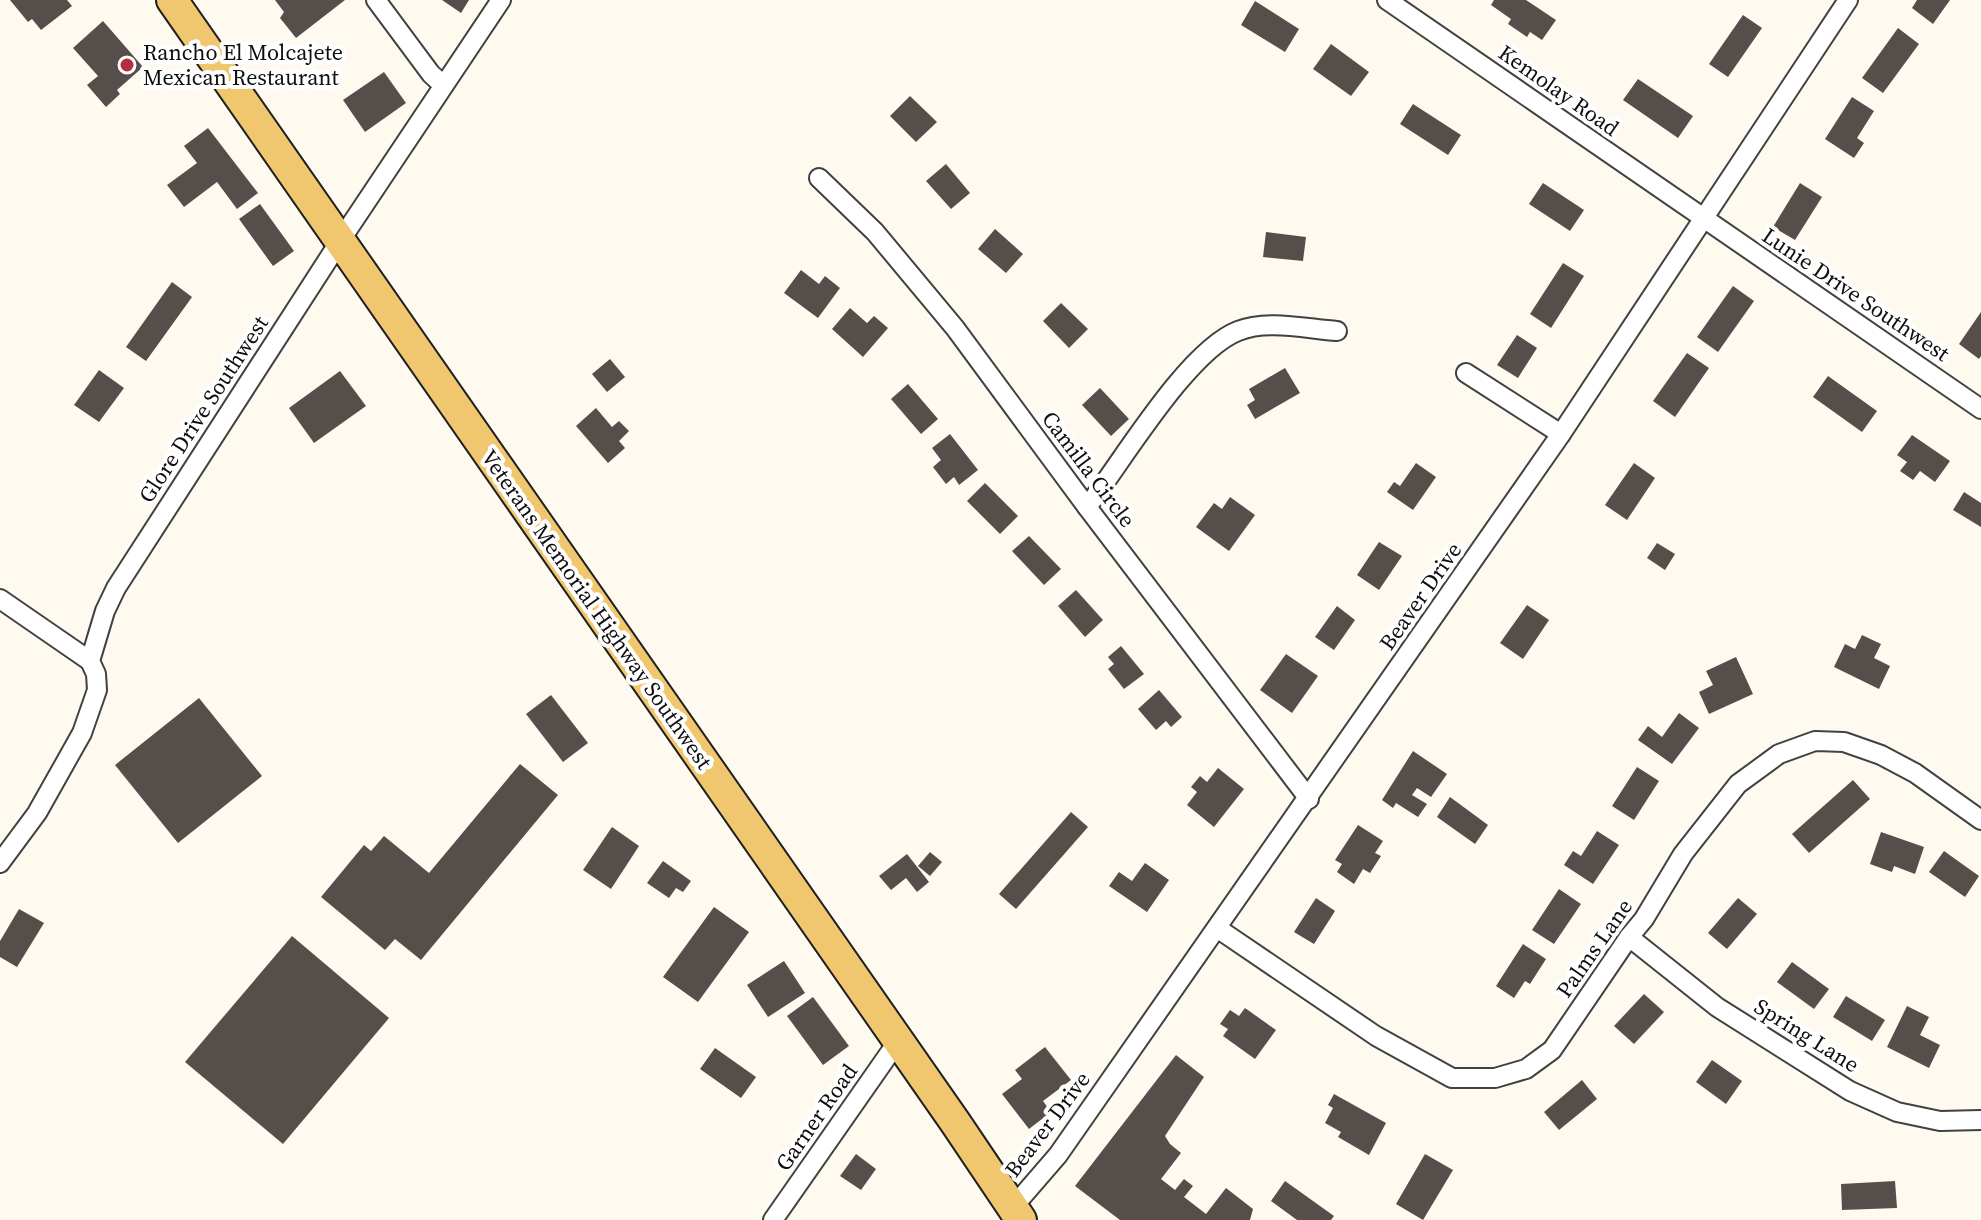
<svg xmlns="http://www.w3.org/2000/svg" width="1981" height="1220" font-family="'Source Serif 4',serif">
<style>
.building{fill:#564e4b}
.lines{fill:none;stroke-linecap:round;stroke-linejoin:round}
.street-casing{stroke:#414141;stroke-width:22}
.primary-casing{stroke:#1f1f1f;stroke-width:34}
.street{stroke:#fff;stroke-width:18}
.primary{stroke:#f0c76e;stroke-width:30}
.poi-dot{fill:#b52e3e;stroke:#fff;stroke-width:3}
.labels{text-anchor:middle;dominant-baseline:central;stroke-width:8;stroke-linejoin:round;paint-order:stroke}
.poi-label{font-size:22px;fill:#0e0e0e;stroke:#fff;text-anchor:start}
.street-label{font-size:22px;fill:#0e0e0e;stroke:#fff}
</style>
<rect width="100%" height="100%" fill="#fefaf0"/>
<g class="building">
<path d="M10 0H67L72 6 41 30 32 19 28 22Z"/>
<path d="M275 0H345L296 38 280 18 284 12Z"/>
<path d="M442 0H469L461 13Z"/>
<path d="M1494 0H1526L1556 20 1542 40 1530 32 1527 37 1508 24 1511 19 1491 5Z"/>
<path d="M1917 0H1950L1933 24 1912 8Z"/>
<path d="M1255 1 1299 29 1285 52 1241 25Z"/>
<path d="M1743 15 1762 28 1728 77 1709 64Z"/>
<path d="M103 21 143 67 117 90 120 94 106 107 87 85 98 76 73 48Z"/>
<path d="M1898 28 1919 44 1883 93 1862 78Z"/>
<path d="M1331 44 1369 72 1351 96 1313 69Z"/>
<path d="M384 72 406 103 365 132 343 100Z"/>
<path d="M1638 79 1693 116 1678 138 1623 100Z"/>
<path d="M910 96 937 122 916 142 890 116Z"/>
<path d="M1852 97 1874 111 1857 138 1864 143 1854 158 1825 139Z"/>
<path d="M1413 104 1461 135 1448 155 1400 124Z"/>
<path d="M208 128 258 193 237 209 217 182 184 207 167 185 197 163 184 146Z"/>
<path d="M946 164 970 193 951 209 926 181Z"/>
<path d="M1543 183 1584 210 1570 231 1529 204Z"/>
<path d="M1800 183 1822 197 1795 240 1773 227Z"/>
<path d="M260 204 294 251 273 266 239 219Z"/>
<path d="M995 229 1023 254 1006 273 978 249Z"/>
<path d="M1266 232 1306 237 1303 261 1263 257Z"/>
<path d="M1563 263 1584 276 1551 328 1530 314Z"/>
<path d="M801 270 819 284 825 276 840 288 818 318 784 293Z"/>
<path d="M172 282 192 297 146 361 126 347Z"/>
<path d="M1733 286 1754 301 1718 352 1697 337Z"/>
<path d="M1061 303 1088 329 1069 348 1043 321Z"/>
<path d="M850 308 867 323 874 316 888 328 863 357 832 329Z"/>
<path d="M1981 312V356L1979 359 1959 344Z"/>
<path d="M1517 335 1537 348 1518 378 1497 365Z"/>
<path d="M1687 353 1709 368 1675 417 1653 401Z"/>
<path d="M610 359 625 377 607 392 592 374Z"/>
<path d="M1285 368 1300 393 1255 419 1247 405 1255 400 1249 389Z"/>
<path d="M99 370 124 388 99 422 74 405Z"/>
<path d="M340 371 366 406 314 443 289 408Z"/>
<path d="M1828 376 1877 411 1862 432 1813 397Z"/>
<path d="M908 384 938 419 921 434 891 399Z"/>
<path d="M1100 388 1129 419 1111 436 1082 405Z"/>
<path d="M596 408 612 427 619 421 629 431 619 441 625 448 608 463 576 426Z"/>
<path d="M950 434 978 470 959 485 954 477 946 484 933 467 941 460 932 448Z"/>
<path d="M1912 435 1950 461 1935 482 1920 471 1913 480 1900 471 1907 462 1897 455Z"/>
<path d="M1416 463 1436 477 1413 510 1387 492 1394 482 1400 486Z"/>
<path d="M1634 463 1655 478 1627 520 1605 505Z"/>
<path d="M985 483 1018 516 1000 534 967 501Z"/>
<path d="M1964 492 1981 503V527L1953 510Z"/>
<path d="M1230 497 1255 515 1229 551 1196 527 1214 503 1222 509Z"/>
<path d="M1029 536 1061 569 1044 585 1012 551Z"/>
<path d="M1379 542 1402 556 1379 590 1357 575Z"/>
<path d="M1657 543 1675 554 1665 570 1647 558Z"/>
<path d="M1076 590 1103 620 1085 637 1058 606Z"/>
<path d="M1527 605 1549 620 1523 659 1500 643Z"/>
<path d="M1337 606 1355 620 1334 650 1315 637Z"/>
<path d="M1862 635 1881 644 1874 658 1890 666 1879 689 1834 667 1845 644 1855 649Z"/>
<path d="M1121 646 1144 674 1124 689 1108 669 1114 664 1108 657Z"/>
<path d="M1286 654 1318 676 1292 713 1260 690Z"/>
<path d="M1736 657 1753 694 1709 714 1699 692 1713 685 1706 671Z"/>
<path d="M1159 690 1182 717 1171 727 1166 721 1156 730 1138 709Z"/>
<path d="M551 695 588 743 563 762 526 714Z"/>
<path d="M199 698 262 776 178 843 115 765Z"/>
<path d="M1679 713 1699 728 1672 764 1638 740 1648 726 1662 737Z"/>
<path d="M1413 751 1447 774 1431 797 1417 788 1412 795 1427 804 1418 817 1396 803 1393 808 1382 800Z"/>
<path d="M520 764 558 795 421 960 395 939 385 950 321 897 364 845 371 851 384 836 429 873Z"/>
<path d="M1637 767 1659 781 1634 820 1612 806Z"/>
<path d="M1218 768 1244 789 1214 827 1187 805 1197 792 1191 787 1200 776 1207 782Z"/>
<path d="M1853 780 1870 799 1809 853 1792 834Z"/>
<path d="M1450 797 1488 825 1475 844 1437 817Z"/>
<path d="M1071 812 1088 827 1016 909 999 894Z"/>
<path d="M1358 825 1383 841 1375 853 1381 856 1370 873 1363 869 1354 884 1337 872 1342 864 1335 860Z"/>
<path d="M612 827 639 846 611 889 583 870Z"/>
<path d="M1597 831 1619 845 1593 884 1564 865 1573 851 1581 856Z"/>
<path d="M1881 832 1924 847 1915 874 1894 866 1892 872 1870 864Z"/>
<path d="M1944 851 1979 876 1965 897 1929 872Z"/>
<path d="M930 852 942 862 930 876 918 866Z"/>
<path d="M907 854 929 882 917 892 906 878 891 890 879 876Z"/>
<path d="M663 861 691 881 683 892 676 888 669 898 647 883Z"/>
<path d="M1145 863 1169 880 1147 912 1109 886 1119 872 1132 881Z"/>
<path d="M1559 889 1581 904 1554 944 1532 930Z"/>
<path d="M1316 898 1335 911 1314 944 1294 932Z"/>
<path d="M1738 898 1757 914 1727 949 1708 933Z"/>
<path d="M714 907 749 932 698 1002 663 977Z"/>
<path d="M19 909 44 923 17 967 0 957V941Z"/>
<path d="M292 936 389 1018 283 1144 185 1062Z"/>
<path d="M1523 944 1546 959 1530 984 1525 981 1514 998 1496 986Z"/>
<path d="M784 961 805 993 768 1017 747 985Z"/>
<path d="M1792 962 1829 989 1814 1009 1777 982Z"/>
<path d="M1644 994 1664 1012 1634 1044 1614 1026Z"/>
<path d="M1846 996 1885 1020 1872 1041 1833 1017Z"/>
<path d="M813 997 849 1046 823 1065 787 1016Z"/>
<path d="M1907 1006 1929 1017 1920 1035 1940 1045 1929 1068 1887 1047Z"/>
<path d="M1245 1008 1276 1030 1255 1059 1223 1036 1228 1029 1220 1024 1230 1010 1239 1016Z"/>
<path d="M1045 1047 1071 1080 1043 1101 1051 1112 1029 1129 1002 1094 1022 1079 1015 1070Z"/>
<path d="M715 1048 756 1077 741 1098 700 1069Z"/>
<path d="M1176 1055 1204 1077 1165 1136 1170 1144 1181 1153 1161 1179 1175 1190 1184 1179 1193 1186 1184 1197 1206 1214 1226 1188 1253 1209 1250 1220H1120L1075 1186Z"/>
<path d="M1712 1060 1742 1081 1726 1104 1696 1082Z"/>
<path d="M1582 1080 1597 1099 1559 1130 1544 1112Z"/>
<path d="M1334 1094 1386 1123 1369 1155 1338 1137 1341 1132 1325 1123 1333 1108 1328 1105Z"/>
<path d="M856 1154 876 1169 861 1190 840 1176Z"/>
<path d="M1425 1154 1453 1170 1423 1220 1396 1204Z"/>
<path d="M1285 1181 1334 1216 1331 1220H1297L1271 1201Z"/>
<path d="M1895 1181 1897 1208 1842 1210 1841 1184Z"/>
</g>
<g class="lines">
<g class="street-casing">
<g id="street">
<path d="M376 0 431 74 443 85"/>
<path d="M1387 0 1981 409"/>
<path d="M819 178 875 232 955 328 1087 507 1309 799"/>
<path d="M1466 373 1561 434"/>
<path d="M1087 507C1122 462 1187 351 1238 331 1267 319 1307 329 1337 331"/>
<path d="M0 599 90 661"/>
<path d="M0 863 37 813 82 733 97 690 96 674 90 661 105 611 116 588 340 241 501 0"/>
<path d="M1217 928 1376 1036 1452 1078H1495L1526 1069 1552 1050 1629 937 1644 919 1683 854 1738 784 1779 754 1815 741 1844 742 1881 755 1915 773 1981 820"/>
<path d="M1629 937 1717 1007 1850 1091 1897 1112 1940 1121 1981 1120"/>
<path d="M1013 1207 1058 1155 1561 434 1848 0"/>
<path d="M773 1220 898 1041"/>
</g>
</g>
<g class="primary-casing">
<path id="primary" d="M172 0 955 1122 1021 1220"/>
</g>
<use href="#street" class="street"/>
<use href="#primary" class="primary"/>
</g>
<circle class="poi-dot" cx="127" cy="65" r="8"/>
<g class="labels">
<g class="poi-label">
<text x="143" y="52">Rancho El Molcajete<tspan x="143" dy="25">Mexican Restaurant</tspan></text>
</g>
<g class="street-label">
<text transform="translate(1559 90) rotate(35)">Kemolay Road</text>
<text transform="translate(1856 294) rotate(34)">Lunie Drive Southwest</text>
<text transform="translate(203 409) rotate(-57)">Glore Drive Southwest</text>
<text transform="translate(1089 469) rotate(53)">Camilla Circle</text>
<text transform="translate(1420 596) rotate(-55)">Beaver Drive</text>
<text transform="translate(597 609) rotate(55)">Veterans Memorial Highway Southwest</text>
<text transform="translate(1594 948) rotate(-55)">Palms Lane</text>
<text transform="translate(1807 1035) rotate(32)">Spring Lane</text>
<text transform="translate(816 1117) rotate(-55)">Garner Road</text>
<text transform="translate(1047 1124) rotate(-53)">Beaver Drive</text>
</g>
</g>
</svg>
